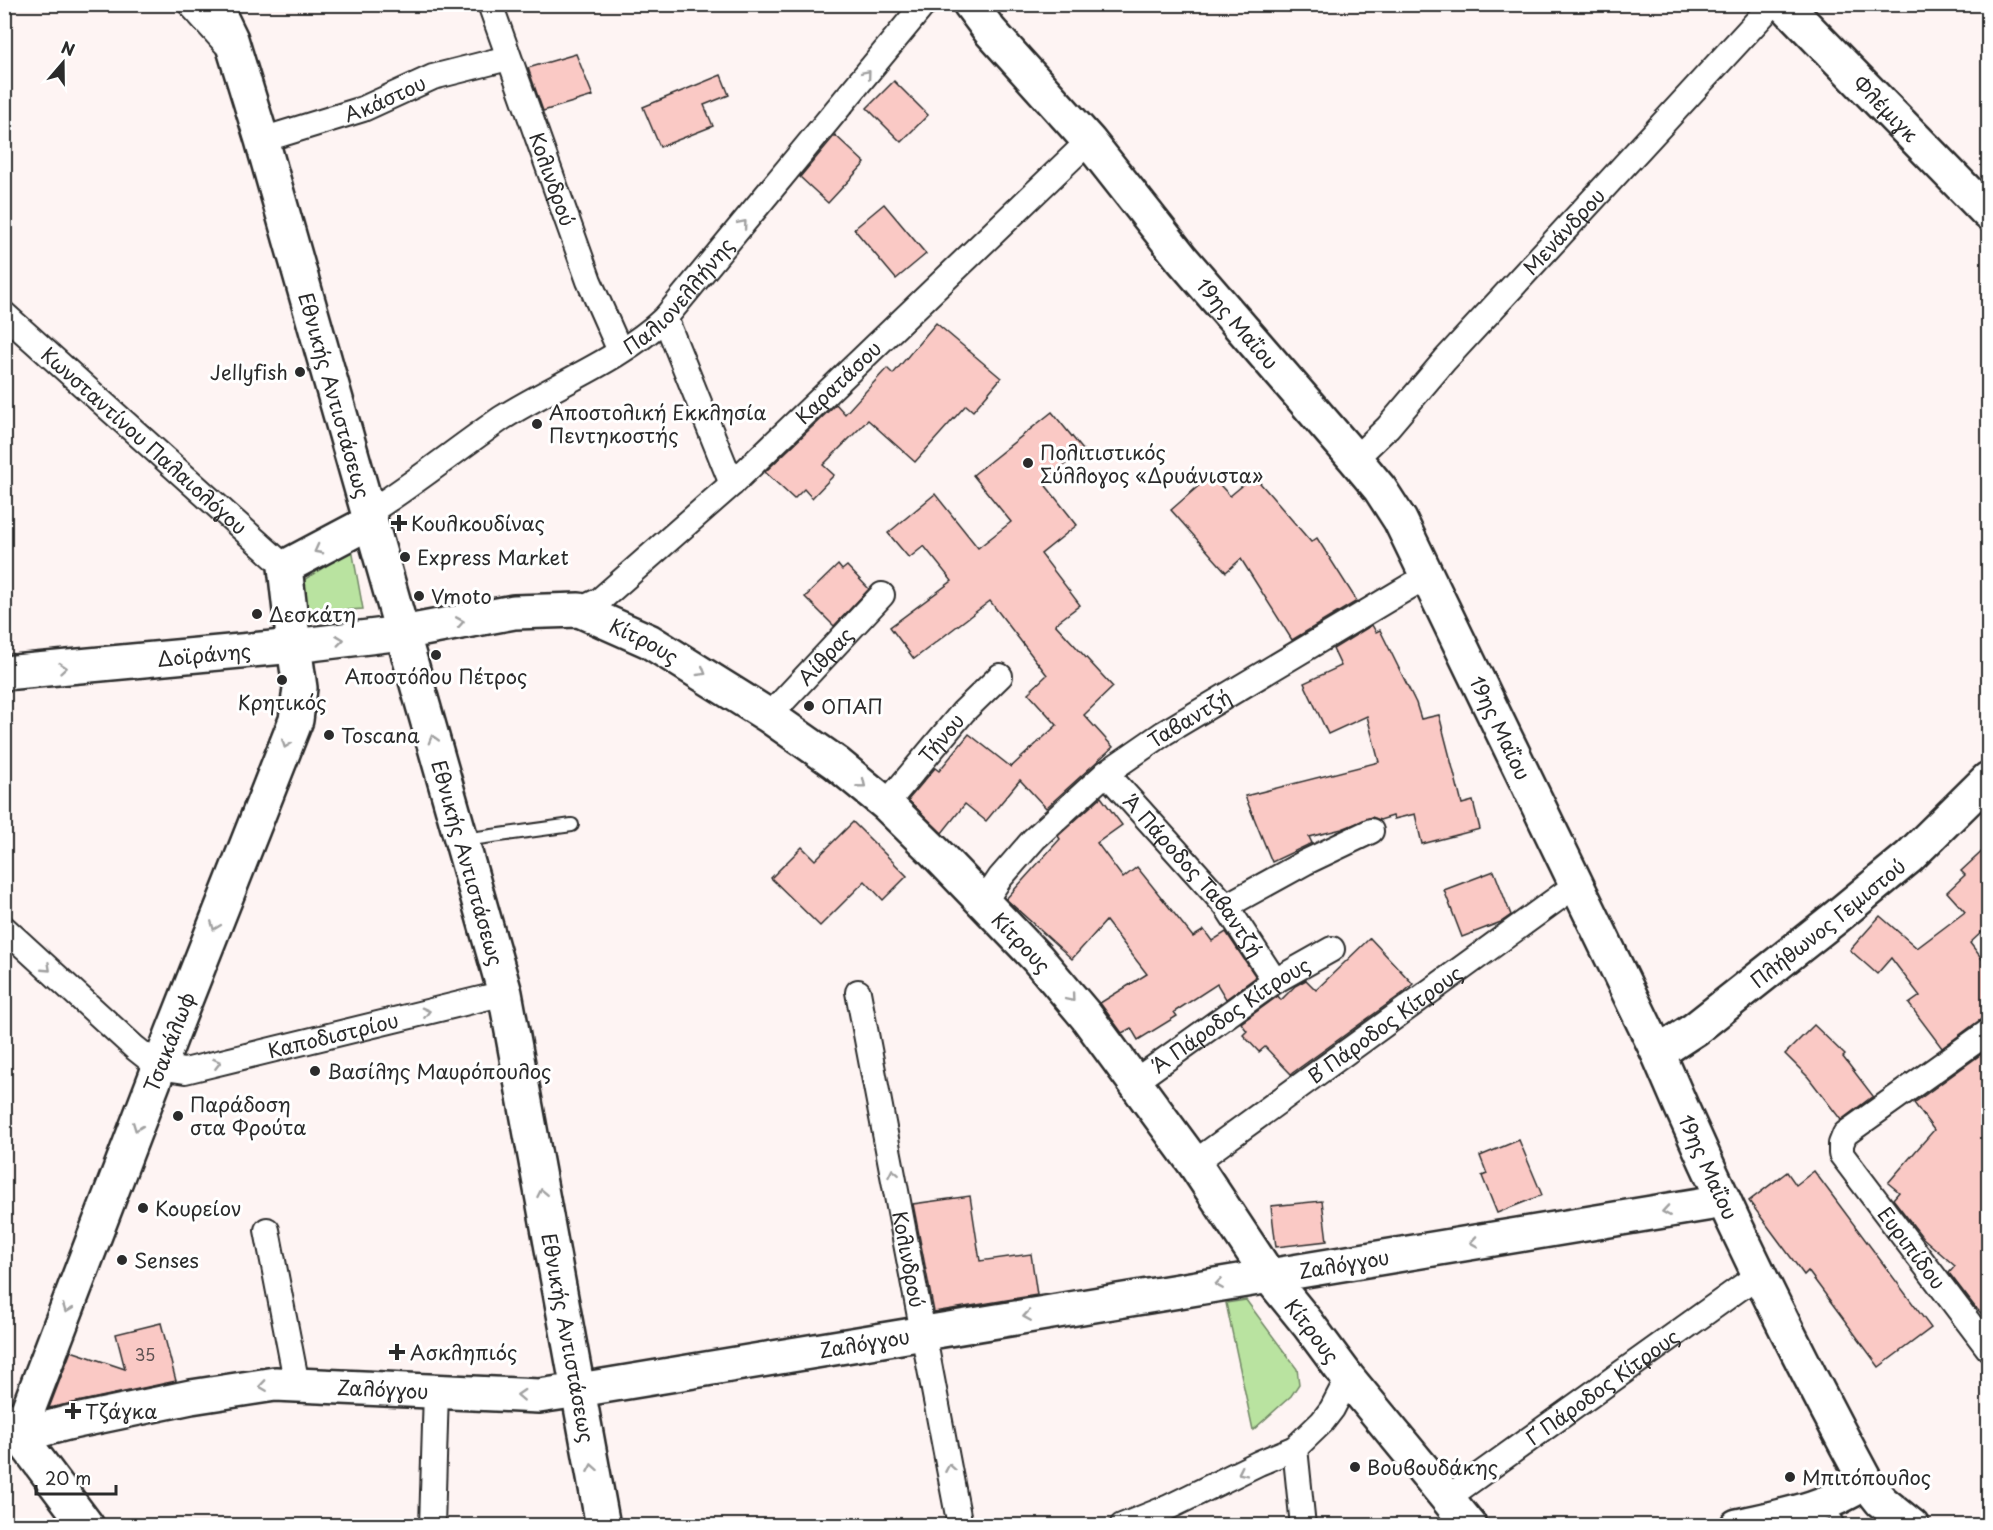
<svg xmlns="http://www.w3.org/2000/svg" width="1993" height="1530" font-family="'Playpen Sans',sans-serif">
<style>
.green{fill:#b9e3a0;stroke:#728766;stroke-width:1.5}
.building{fill:#fac9c5;stroke:#2b2b2b;stroke-width:1.5}
.lines{fill:none;stroke-linecap:round;stroke-linejoin:round}
.lane-casing{stroke:#2b2b2b;stroke-width:16}
.street-casing{stroke:#2b2b2b;stroke-width:28}
.secondary-casing{stroke:#2b2b2b;stroke-width:38}
.lane{stroke:#fff;stroke-width:12}
.street{stroke:#fff;stroke-width:24}
.secondary{stroke:#fff;stroke-width:33}
.oneway{stroke:#a0a0a0}
.poi-dot{fill:#2b2b2b;stroke:#fff;stroke-width:2}
.labels{text-anchor:middle;dominant-baseline:central;stroke-width:6;stroke-linejoin:round;paint-order:stroke}
.number-label{font-size:16px;fill:#5f5252}
.street-label{font-size:20px;fill:#2b2b2b;stroke:#fff}
.poi-label{font-size:20px;fill:#2b2b2b;stroke:#fff;text-anchor:start}
</style>
<rect width="100%" height="100%" fill="#fef4f3"/>
<filter id="ink" filterUnits="userSpaceOnUse"><feTurbulence type="fractalNoise" baseFrequency=".0167" numOctaves="2"/><feDisplacementMap in="SourceGraphic" scale="12" xChannelSelector="R" yChannelSelector="G"/><feConvolveMatrix kernelMatrix="1 2 1 2 8 2 1 2 1" color-interpolation-filters="sRGB"/></filter>
<g filter="url(#ink)">
<g class="green">
<path d="M352 549 363 609 303 613 299 583Z"/>
<path d="M1246 1300 1297 1369 1299 1384 1291 1396 1253 1430 1226 1303Z"/>
</g>
<g class="building">
<path d="M576 54 593 96 543 111 528 68Z"/>
<path d="M721 75 729 95 704 105 713 126 660 147 643 107Z"/>
<path d="M894 81 928 115 901 142 867 108Z"/>
<path d="M835 135 865 163 828 203 800 177Z"/>
<path d="M884 204 926 254 896 279 854 229Z"/>
<path d="M936 323 1001 378 973 411 966 405 915 462 868 420 823 465 834 475 812 498 804 489 794 499 765 472 836 404 845 414 887 368 893 374Z"/>
<path d="M1052 412 1083 450 1043 482 1077 525 1041 554 1080 605 1055 624 1113 687 1084 715 1113 747 1046 808 1020 780 986 821 965 804 942 833 908 800 935 768 939 771 969 734 1011 767 1057 725 1028 693 1047 675 990 601 914 659 890 627 952 581 924 546 909 558 888 533 935 494 978 548 1011 522 973 475Z"/>
<path d="M1211 475 1230 496 1254 476 1311 542 1317 538 1357 601 1292 640 1241 559 1226 572 1171 510Z"/>
<path d="M838 565 842 570 847 566 869 589 834 626 805 597Z"/>
<path d="M1372 625 1376 632 1380 630 1416 703 1421 719 1439 715 1462 804 1473 801 1480 829 1422 844 1415 814 1394 819 1393 816 1380 820 1372 817 1342 829 1309 837 1312 843 1272 862 1245 796 1379 762 1367 716 1328 734 1304 683 1341 666 1333 649Z"/>
<path d="M1101 797 1122 825 1097 843 1123 878 1137 867 1193 937 1204 930 1212 941 1226 932 1256 977 1226 999 1217 984 1174 1012 1177 1016 1138 1040 1131 1028 1122 1033 1100 1003 1147 974 1106 921 1072 959 1006 899 1060 839 1058 836Z"/>
<path d="M853 822 907 876 883 900 865 881 820 926 771 878 802 847 815 860Z"/>
<path d="M1989 845V937L1983 931 1970 943 1989 968V1018L1980 1020 1942 1048 1909 1004 1920 996 1891 958 1877 974 1850 950 1880 916 1917 948 1965 912 1947 892 1965 875 1961 871Z"/>
<path d="M1494 871 1511 915 1501 922 1462 937 1444 890Z"/>
<path d="M1370 938 1413 984 1403 993 1291 1074 1265 1047 1259 1052 1243 1035 1247 1031 1241 1023 1278 996 1281 1000 1295 986 1306 980 1316 990Z"/>
<path d="M1814 1025 1845 1055 1843 1057 1873 1096 1841 1120 1808 1077 1785 1054Z"/>
<path d="M1987 1050 1989 1052V1321L1975 1307 1949 1273 1955 1266 1923 1238 1893 1199 1899 1192 1888 1183 1934 1130 1914 1103Z"/>
<path d="M1519 1140 1542 1195 1497 1213 1482 1176 1487 1174 1480 1156Z"/>
<path d="M1814 1171 1931 1328 1879 1367 1808 1271 1804 1275 1749 1201 1787 1172 1796 1185Z"/>
<path d="M970 1196 980 1261 1031 1254 1037 1295 934 1312 913 1204Z"/>
<path d="M1322 1201 1327 1241 1276 1247 1271 1206Z"/>
<path d="M161 1323 176 1381 49 1408 71 1351 125 1369 116 1334Z"/>
</g>
<g class="lines">
<g class="lane-casing">
<g id="lane">
<path d="M463 840 572 825"/>
<path d="M1826 1503 1840 1526"/>
</g>
</g>
<g class="street-casing">
<g id="street">
<path d="M190 4 225 43"/>
<path id="s1" d="M490 4 589 281 620 351"/>
<path id="s2" d="M262 140 363 109 433 77 508 58"/>
<path id="s3" d="M4 314 285 567"/>
<path d="M665 318 732 484"/>
<path id="s4" d="M1355 459 1388 427 1445 360 1773 4"/>
<path id="s5" d="M368 513C414 484 457 449 502 418 556 384 619 361 665 318L924 4"/>
<path id="s6" d="M579 610 600 600 732 484 1089 141"/>
<path id="s7" d="M769 716 882 595"/>
<path id="s8" d="M1106 773 1226 906 1275 981"/>
<path id="s9" d="M886 804 963 712 1000 676"/>
<path id="s10" d="M984 902 1000 878 1034 839 1106 773 1164 733 1427 576"/>
<path d="M1226 906 1306 862 1371 831"/>
<path id="s11" d="M4 928 135 1048 159 1067 185 1071 505 993"/>
<path id="s12" d="M858 992 960 1526"/>
<path id="s13" d="M1988 1032 1845 1134 1841 1144V1154L1988 1348"/>
<path id="s14" d="M1134 1082 1275 981 1332 949"/>
<path id="s15" d="M1194 1163 1576 885"/>
<path d="M267 1230 297 1385"/>
<path d="M1295 1448 1303 1526"/>
<path id="s16" d="M1449 1499 1457 1491 1758 1275"/>
<path d="M432 1526 436 1391"/>
<path d="M1122 1526 1167 1508 1259 1463 1295 1448 1322 1422 1332 1409 1348 1378"/>
</g>
</g>
<g class="secondary-casing">
<g id="secondary">
<path id="s17" d="M214 4 231 39 262 140 505 993 603 1526"/>
<path id="s18" d="M970 4 990 31 1089 141 1182 259 1355 459 1380 489 1400 520 1658 1053C1720 1199 1790 1342 1866 1482L1881 1501 1912 1526"/>
<path id="s19" d="M1784 4 1988 213"/>
<path id="s20" d="M4 673 294 646 402 633 514 612 579 610 649 641 769 716 836 763 886 804 935 852 1037 958 1086 1016 1194 1163 1269 1276 1308 1324 1348 1378 1470 1526"/>
<path id="s21" d="M1658 1053 1695 1029 1834 919 1909 857 1988 779"/>
<path d="M7 1419 87 1526"/>
<path id="s22" d="M18 1436 172 1034 296 720 300 688 294 646 285 567 370 522"/>
<path id="s23" d="M4 1443 18 1436 67 1423 191 1397 275 1384 539 1396 579 1390 1724 1201"/>
<path d="M1737 1526C1786 1515 1823 1510 1866 1482"/>
</g>
</g>
<use href="#lane" class="lane"/>
<use href="#street" class="street"/>
<use href="#secondary" class="secondary"/>
</g>
<defs><path id="oneway-chevron" d="M-2-3.5L2.5 0L-2 3.5" fill="none" stroke-width="1.6" stroke-linecap="round" stroke-linejoin="round" transform="scale(1.5)"/></defs>
<g class="oneway">
<use href="#oneway-chevron" transform="translate(867 74) rotate(-50)"/>
<use href="#oneway-chevron" transform="translate(743 224) rotate(-50)"/>
<use href="#oneway-chevron" transform="translate(318 550) rotate(152)"/>
<use href="#oneway-chevron" transform="translate(460 622) rotate(-10)"/>
<use href="#oneway-chevron" transform="translate(340 640) rotate(-7)"/>
<use href="#oneway-chevron" transform="translate(63 668) rotate(-5)"/>
<use href="#oneway-chevron" transform="translate(702 672) rotate(31)"/>
<use href="#oneway-chevron" transform="translate(433 739) rotate(-106)"/>
<use href="#oneway-chevron" transform="translate(286 744) rotate(111)"/>
<use href="#oneway-chevron" transform="translate(862 784) rotate(39)"/>
<use href="#oneway-chevron" transform="translate(215 926) rotate(111)"/>
<use href="#oneway-chevron" transform="translate(47 968) rotate(43)"/>
<use href="#oneway-chevron" transform="translate(1071 998) rotate(50)"/>
<use href="#oneway-chevron" transform="translate(426 1012) rotate(-14)"/>
<use href="#oneway-chevron" transform="translate(217 1063) rotate(-14)"/>
<use href="#oneway-chevron" transform="translate(137 1127) rotate(111)"/>
<use href="#oneway-chevron" transform="translate(893 1173) rotate(-101)"/>
<use href="#oneway-chevron" transform="translate(542 1193) rotate(-101)"/>
<use href="#oneway-chevron" transform="translate(1666 1211) rotate(171)"/>
<use href="#oneway-chevron" transform="translate(1474 1242) rotate(171)"/>
<use href="#oneway-chevron" transform="translate(1219 1284) rotate(171)"/>
<use href="#oneway-chevron" transform="translate(67 1309) rotate(111)"/>
<use href="#oneway-chevron" transform="translate(1027 1316) rotate(171)"/>
<use href="#oneway-chevron" transform="translate(263 1386) rotate(172)"/>
<use href="#oneway-chevron" transform="translate(521 1395) rotate(-177)"/>
<use href="#oneway-chevron" transform="translate(592 1468) rotate(-100)"/>
<use href="#oneway-chevron" transform="translate(950 1468) rotate(-100)"/>
<use href="#oneway-chevron" transform="translate(1242 1472) rotate(154)"/>
</g>
</g>
<g class="poi-dot">
<circle cx="300" cy="372" r="6"/>
<circle cx="537" cy="424" r="6"/>
<circle cx="1028" cy="463" r="6"/>
<path d="M396 514h6v6h6v6h-6v6h-6v-6h-6v-6h6z"/>
<circle cx="405" cy="557" r="6"/>
<circle cx="419" cy="596" r="6"/>
<circle cx="257" cy="614" r="6"/>
<circle cx="436" cy="655" r="6"/>
<circle cx="282" cy="680" r="6"/>
<circle cx="809" cy="706" r="6"/>
<circle cx="329" cy="735" r="6"/>
<circle cx="315" cy="1071" r="6"/>
<circle cx="178" cy="1116" r="6"/>
<circle cx="143" cy="1208" r="6"/>
<circle cx="122" cy="1260" r="6"/>
<path d="M394 1343h6v6h6v6h-6v6h-6v-6h-6v-6h6z"/>
<path d="M70 1402h6v6h6v6h-6v6h-6v-6h-6v-6h6z"/>
<circle cx="1355" cy="1467" r="6"/>
<circle cx="1790" cy="1477" r="6"/>
</g>
<g class="labels">
<g class="number-label">
<text x="145" y="1354">35</text>
</g>
<g class="street-label">
<text stroke="none"><textPath href="#s2" startOffset="130">Ακάστου</textPath></text>
<text stroke="none"><textPath href="#s19" startOffset="146">Φλέμιγκ</textPath></text>
<text stroke="none"><textPath href="#s1" startOffset="186">Κολινδρού</textPath></text>
<text stroke="none"><textPath href="#s4" startOffset="309">Μενάνδρου</textPath></text>
<text stroke="none"><textPath href="#s5" startOffset="381">Παλιονελλήνης</textPath></text>
<text stroke="none"><textPath href="#s18" startOffset="417">19ης Μαΐου</textPath></text>
<text stroke="none"><textPath href="#s6" startOffset="346">Καρατάσου</textPath></text>
<text stroke="none"><textPath href="#s17" startOffset="410">Εθνικής Αντιστάσεως</textPath></text>
<text stroke="none"><textPath href="#s3" startOffset="189">Κωνσταντίνου Παλαιολόγου</textPath></text>
<text stroke="none"><textPath href="#s20" startOffset="651">Κίτρους</textPath></text>
<text stroke="none"><textPath href="#s20" startOffset="201">Δοϊράνης</textPath></text>
<text stroke="none"><textPath href="#s7" startOffset="82">Αίθρας</textPath></text>
<text stroke="none"><textPath href="#s10" startOffset="278">Ταβαντζή</textPath></text>
<text stroke="none"><textPath href="#s18" startOffset="903">19ης Μαΐου</textPath></text>
<text stroke="none"><textPath href="#s9" startOffset="86">Τήνου</textPath></text>
<text stroke="none"><textPath href="#s17" startOffset="896">Εθνικής Αντιστάσεως</textPath></text>
<text stroke="none"><textPath href="#s8" startOffset="135">Α΄ Πάροδος Ταβαντζή</textPath></text>
<text stroke="none"><textPath href="#s21" startOffset="214">Πλήθωνος Γεμιστού</textPath></text>
<text stroke="none"><textPath href="#s20" startOffset="1137">Κίτρους</textPath></text>
<text stroke="none"><textPath href="#s14" startOffset="118">Α΄ Πάροδος Κίτρους</textPath></text>
<text stroke="none"><textPath href="#s15" startOffset="236">Β΄ Πάροδος Κίτρους</textPath></text>
<text stroke="none"><textPath href="#s11" startOffset="387">Καποδιστρίου</textPath></text>
<text stroke="none"><textPath href="#s22" startOffset="422">Τσακάλωφ</textPath></text>
<text stroke="none"><textPath href="#s18" startOffset="1389">19ης Μαΐου</textPath></text>
<text stroke="none"><textPath href="#s13" startOffset="314">Ευριπίδου</textPath></text>
<text stroke="none"><textPath href="#s12" startOffset="272">Κολινδρού</textPath></text>
<text stroke="none"><textPath href="#s23" startOffset="1358">Ζαλόγγου</textPath></text>
<text stroke="none"><textPath href="#s20" startOffset="1623">Κίτρους</textPath></text>
<text stroke="none"><textPath href="#s17" startOffset="1382">Εθνικής Αντιστάσεως</textPath></text>
<text stroke="none"><textPath href="#s23" startOffset="872">Ζαλόγγου</textPath></text>
<text stroke="none"><textPath href="#s16" startOffset="190">Γ΄ Πάροδος Κίτρους</textPath></text>
<text stroke="none"><textPath href="#s23" startOffset="386">Ζαλόγγου</textPath></text>
</g>
<g class="poi-label">
<text x="288" y="372" text-anchor="end">Jellyfish</text>
<text x="549" y="412">Αποστολική Εκκλησία<tspan x="549" dy="23">Πεντηκοστής</tspan></text>
<text x="1040" y="452">Πολιτιστικός<tspan x="1040" dy="23">Σύλλογος «Δρυάνιστα»</tspan></text>
<text x="411" y="523">Κουλκουδίνας</text>
<text x="417" y="557">Express Market</text>
<text x="431" y="596">Vmoto</text>
<text x="269" y="614">Δεσκάτη</text>
<text x="436" y="676" text-anchor="middle">Αποστόλου Πέτρος</text>
<text x="282" y="702" text-anchor="middle">Κρητικός</text>
<text x="821" y="706">ΟΠΑΠ</text>
<text x="341" y="735">Toscana</text>
<text x="327" y="1071">Βασίλης Μαυρόπουλος</text>
<text x="190" y="1104">Παράδοση<tspan x="190" dy="23">στα Φρούτα</tspan></text>
<text x="155" y="1208">Κουρείον</text>
<text x="134" y="1260">Senses</text>
<text x="410" y="1352">Ασκληπιός</text>
<text x="85" y="1411">Τζάγκα</text>
<text x="1367" y="1467">Βουβουδάκης</text>
<text x="1802" y="1477">Μπιτόπουλος</text>
</g>
</g>
<rect width="1993" height="1530" fill="none" stroke="#fff" stroke-width="24"/>
<rect x="12" y="12" width="1969" height="1506" fill="none" stroke="#2b2b2b" stroke-width="2" filter="url(#ink)"/>
<g transform="translate(63 63) rotate(20)" stroke="#ffffff" stroke-width="4.5" paint-order="stroke">
<path d="M0-4.5L10 22L0 15L-10 22Z" fill="#2b2b2b"/>
<text y="-9" font-size="16" font-weight="bold" text-anchor="middle" fill="#2b2b2b">N</text>
</g>
<path d="M36 1485v9h80v-9" fill="none" stroke="#2b2b2b" stroke-width="3"/>
<text x="45" y="1485" font-size="18" fill="#2b2b2b" stroke="#ffffff" stroke-width="4.5" paint-order="stroke">20 m</text>
</svg>
